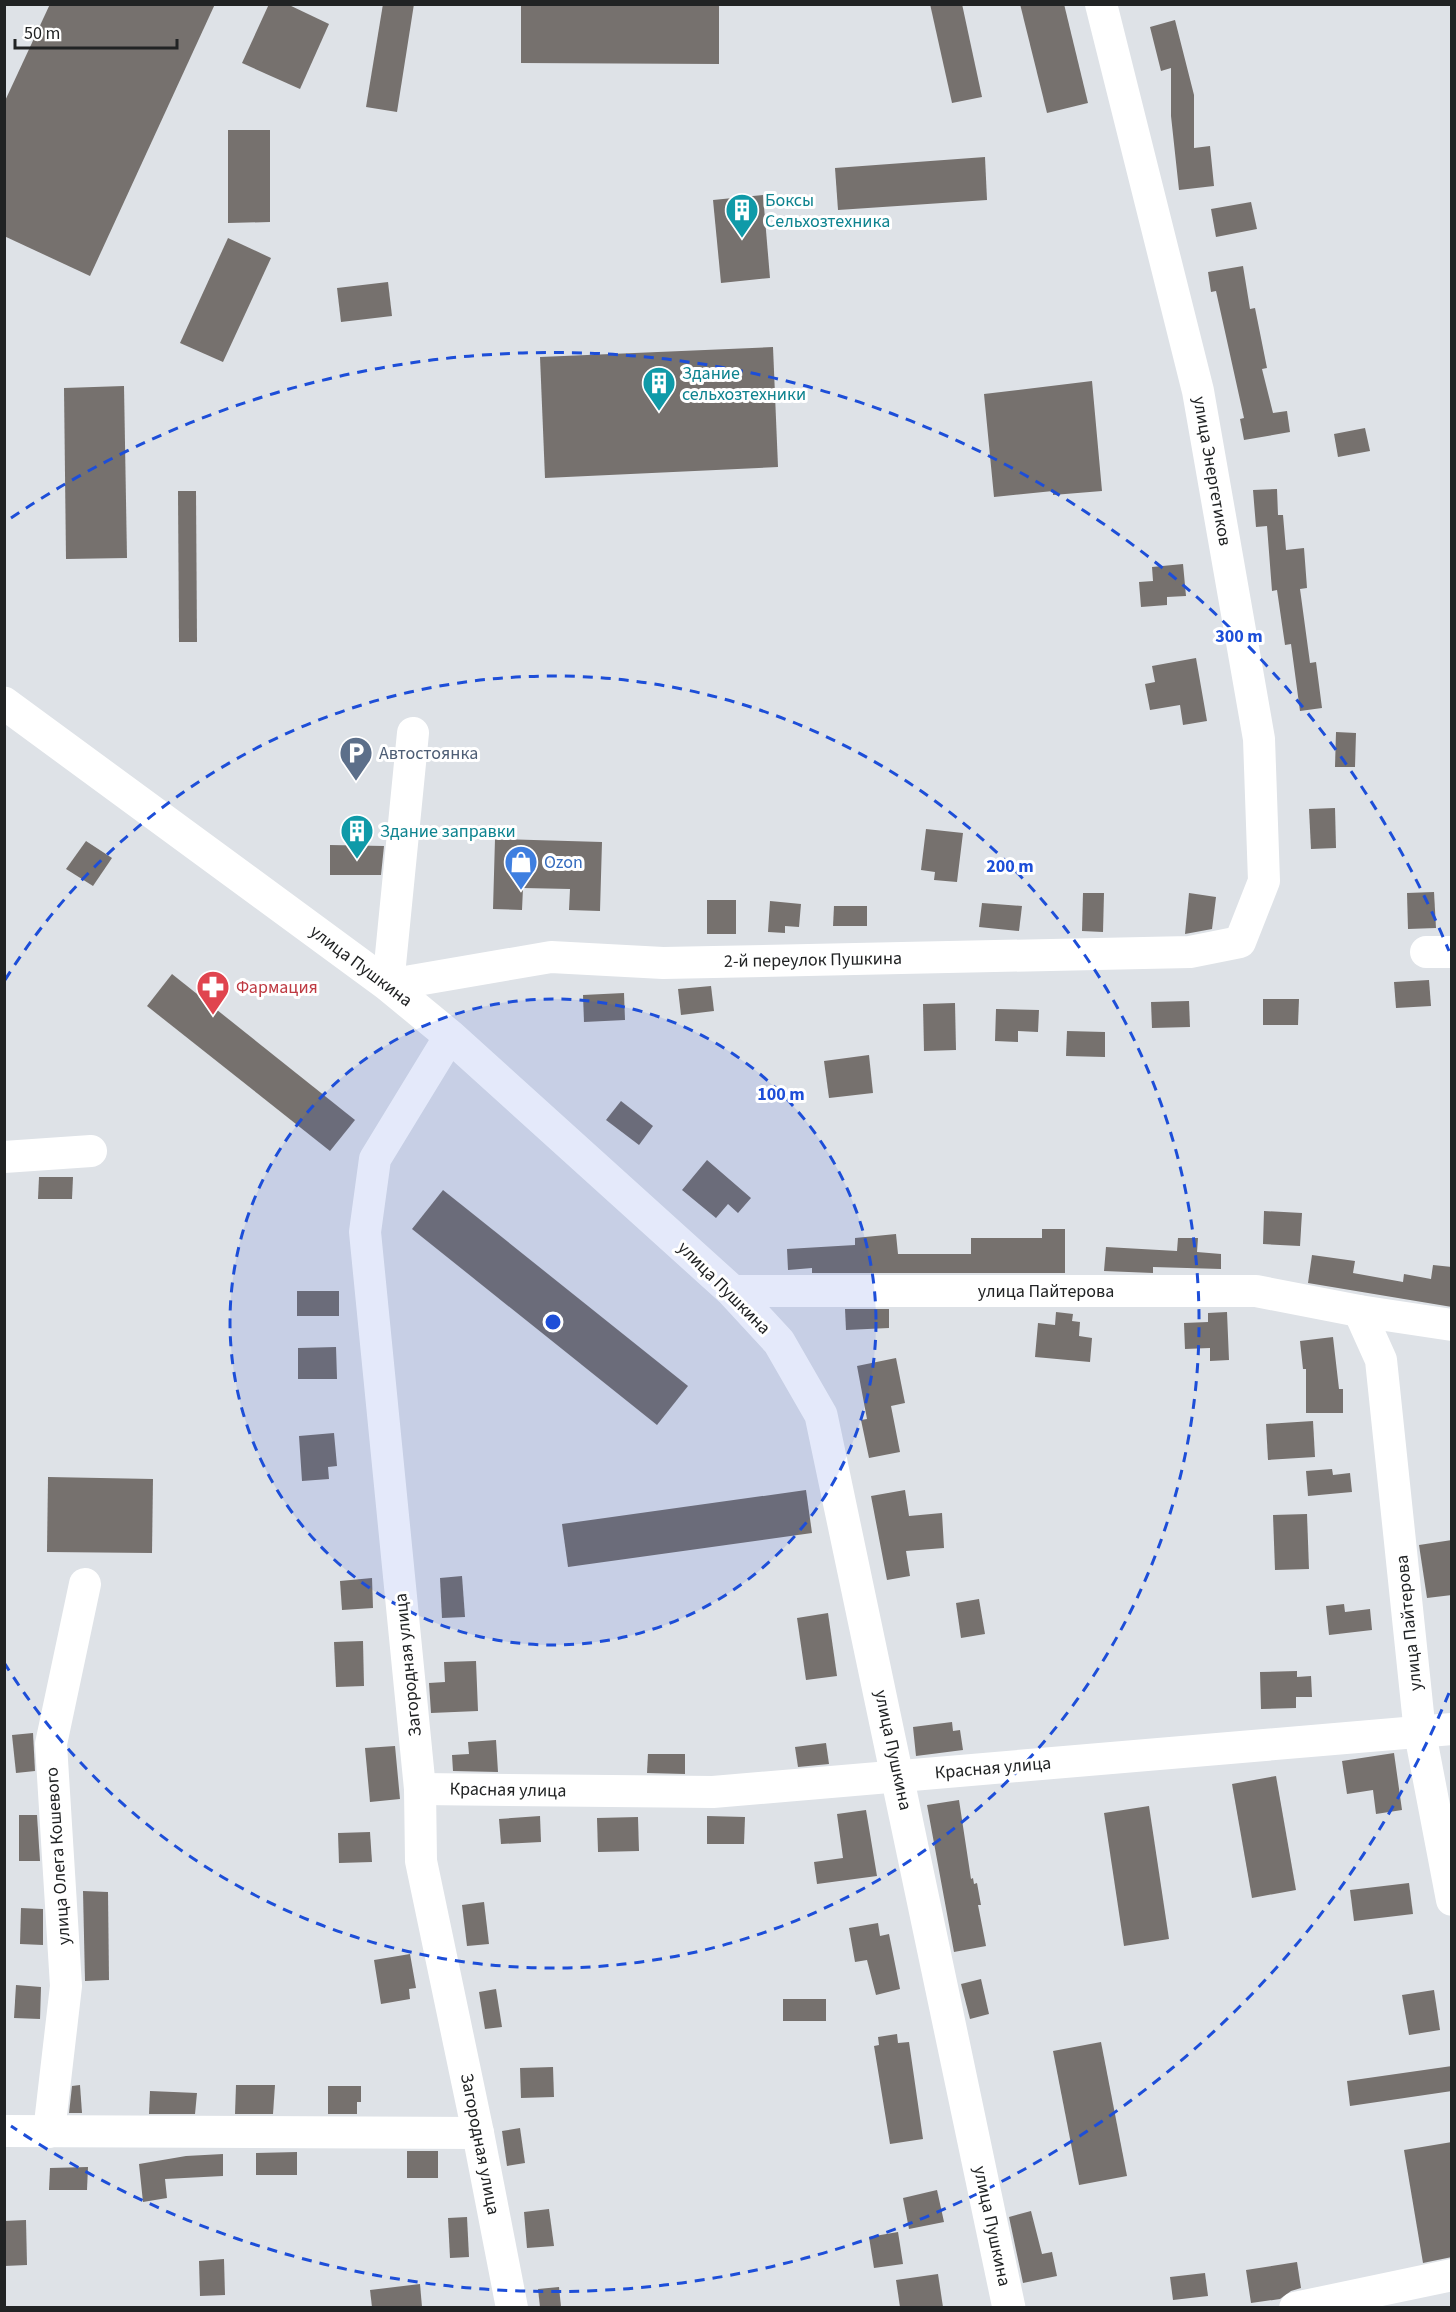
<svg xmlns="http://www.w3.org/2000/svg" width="1456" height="2312" font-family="'Source Sans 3',sans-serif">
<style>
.building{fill:#76716e}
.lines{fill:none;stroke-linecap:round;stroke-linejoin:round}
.minor{stroke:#fff;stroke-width:32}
.major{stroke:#fff;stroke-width:33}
.ring{fill:none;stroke:#1d4ed8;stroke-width:3;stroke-dasharray:10 8}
.labels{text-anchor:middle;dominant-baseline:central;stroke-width:6;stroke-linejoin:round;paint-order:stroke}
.culture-label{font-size:18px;fill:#0d838f;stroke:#fff;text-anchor:start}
.street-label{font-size:18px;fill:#212324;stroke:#fff}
.service-label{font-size:18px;fill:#4e5e75;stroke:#fff;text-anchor:start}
.shop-label{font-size:18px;fill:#366cbe;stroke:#fff;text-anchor:start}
.health-label{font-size:18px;fill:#be3a42;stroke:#fff;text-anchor:start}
.centre{fill:#1d4ed8;stroke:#fff;stroke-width:3}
.ring-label{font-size:18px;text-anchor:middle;font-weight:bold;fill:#1d4ed8;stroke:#fff;stroke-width:6;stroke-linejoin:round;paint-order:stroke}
</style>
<rect width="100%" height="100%" fill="#dee2e7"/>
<g class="building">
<path d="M50 4H215L90 276 4 236V103Z"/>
<path d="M269 4H287L329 24 300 89 242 63Z"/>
<path d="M383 4H414L397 112 366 107Z"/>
<path d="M521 4H719V64L521 63Z"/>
<path d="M930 4H962L982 97 952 103Z"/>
<path d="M1020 4H1064L1088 103 1047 113Z"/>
<path d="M1175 20 1194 95V148L1210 146 1214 186 1179 190 1171 116V68L1161 71 1150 27Z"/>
<path d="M228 130H270V222L228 223Z"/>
<path d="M985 157 987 200 838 210 835 168Z"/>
<path d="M763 195 770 278 721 283 713 200Z"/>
<path d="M1251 202 1257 229 1216 237 1211 209Z"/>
<path d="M228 238 271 258 223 362 180 343Z"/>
<path d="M1243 266 1250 309 1255 308 1267 368 1262 369 1273 413 1287 411 1290 432 1244 440 1240 419 1244 418 1216 291 1211 292 1208 272Z"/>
<path d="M388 282 392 316 341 322 337 288Z"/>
<path d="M773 347 778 467 545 478 540 357Z"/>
<path d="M1092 381 1102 491 1053 495V491L994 497 984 394Z"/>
<path d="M124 386 127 558 66 559 64 388Z"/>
<path d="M1365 428 1370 451 1338 457 1334 434Z"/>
<path d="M1277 489 1278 515H1283L1286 550 1304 548 1307 588 1300 589 1310 663 1316 662 1322 708 1300 711 1291 644 1285 645 1277 590 1272 591 1267 526 1256 527 1253 490Z"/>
<path d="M178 491H196L197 642H179Z"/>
<path d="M1183 564 1186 596 1167 597V605L1141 607 1139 582 1153 581 1152 567Z"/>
<path d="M1196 658 1207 721 1183 725 1180 705 1150 710 1145 684 1155 682 1152 666Z"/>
<path d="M1336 732 1356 733 1355 767H1335Z"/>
<path d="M1335 808 1336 848 1311 849 1309 809Z"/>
<path d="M926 829 963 833 957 882 934 880 935 872 921 870Z"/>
<path d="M495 839 602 842 600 911 569 910 570 889 523 888 522 910 493 909Z"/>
<path d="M86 841 112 858 93 886 66 869Z"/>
<path d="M330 845 384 846 381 875H330Z"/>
<path d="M1434 892 1436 928 1408 929 1407 893Z"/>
<path d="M1083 893H1104L1103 932 1082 931Z"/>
<path d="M1189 893 1216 897 1212 929 1185 934Z"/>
<rect x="707" y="900" width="29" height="34"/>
<path d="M770 901 801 904 799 927 785 926V933L768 932Z"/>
<path d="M982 903 1022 906 1019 931 979 927Z"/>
<path d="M834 906H867V926H833Z"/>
<path d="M172 974 355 1120 330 1151 147 1006Z"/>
<path d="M1429 980 1431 1006 1396 1008 1394 982Z"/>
<path d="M711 986 714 1011 681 1015 678 989Z"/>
<path d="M624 993 625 1020 584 1022 583 995Z"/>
<path d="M1263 999H1299L1298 1025H1263Z"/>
<path d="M1189 1001 1190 1027 1152 1028 1151 1002Z"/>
<path d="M955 1003 956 1050 924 1051 923 1004Z"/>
<path d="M996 1009 1039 1010 1038 1032 1018 1031V1042L995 1041Z"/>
<path d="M1067 1031 1105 1032V1057L1066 1056Z"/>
<path d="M869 1055 873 1093 829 1098 824 1061Z"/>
<path d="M621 1101 653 1126 639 1145 606 1120Z"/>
<path d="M707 1160 751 1198 738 1213 728 1204 716 1218 682 1190Z"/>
<path d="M39 1177H73L72 1199H38Z"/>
<path d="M443 1190 688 1386 657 1425 412 1229Z"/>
<path d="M1264 1211 1302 1213 1300 1246 1263 1244Z"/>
<path d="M1042 1229H1065V1273H812V1268L788 1270 787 1249 855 1245V1238L896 1234 898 1254H971V1238H1042Z"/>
<path d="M1178 1238H1198L1197 1252 1221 1254V1269L1153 1267V1273L1104 1271 1106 1247 1177 1251Z"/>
<path d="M1312 1255 1355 1261 1353 1273 1403 1282 1404 1274 1431 1279 1433 1265 1452 1267V1307L1308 1283Z"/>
<rect x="297" y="1291" width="42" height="25"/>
<path d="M845 1309H889V1328L846 1330Z"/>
<path d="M1056 1312 1073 1314 1072 1321 1080 1322 1079 1336 1092 1338 1090 1362 1035 1357 1038 1323 1055 1325Z"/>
<path d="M1227 1312 1229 1360 1210 1361V1348L1185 1349 1184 1323 1208 1322V1313Z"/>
<path d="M1333 1337 1339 1389H1343V1413H1306V1369H1303L1300 1341Z"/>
<path d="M336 1347 337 1379H298V1348Z"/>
<path d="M896 1358 905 1403 891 1406 900 1452 869 1458 861 1420 867 1419 857 1366Z"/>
<path d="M1313 1421 1315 1457 1268 1460 1266 1424Z"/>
<path d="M334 1433 337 1466 328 1467 329 1479 302 1481 299 1436Z"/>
<path d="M1332 1469 1333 1475 1350 1473 1352 1492 1308 1496 1306 1471Z"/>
<path d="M48 1477 153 1479 152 1553 47 1552Z"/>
<path d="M806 1490 812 1533 568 1567 562 1524Z"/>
<path d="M905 1490 909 1516 942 1513 944 1548 906 1551 910 1576 887 1580 871 1496Z"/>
<path d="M1307 1514 1309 1569 1275 1570 1273 1515Z"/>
<path d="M1452 1540V1595L1427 1598 1419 1545Z"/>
<path d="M462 1576 465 1617 442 1618 440 1578Z"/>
<path d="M372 1578 373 1608 342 1610 340 1581Z"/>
<path d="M979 1599 985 1634 961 1638 956 1603Z"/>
<path d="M1344 1604 1345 1612 1370 1609 1372 1630 1329 1635 1326 1606Z"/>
<path d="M828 1613 837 1676 806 1680 797 1618Z"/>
<path d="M363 1641 364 1686 336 1687 334 1642Z"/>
<path d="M476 1661 478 1711 431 1713 429 1683 445 1682 444 1662Z"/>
<path d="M1297 1671V1677L1311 1676 1312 1697H1296V1708L1261 1709 1260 1672Z"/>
<path d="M952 1722 953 1731 960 1730 963 1750 916 1756 913 1727Z"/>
<path d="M33 1733 35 1771 16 1773 12 1735Z"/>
<path d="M496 1740 498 1772 453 1771 452 1755 469 1754 468 1742Z"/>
<path d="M826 1743 829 1764 798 1767 795 1747Z"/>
<path d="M395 1746 400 1799 370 1802 365 1748Z"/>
<path d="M1394 1753 1402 1810 1376 1814 1373 1790 1347 1794 1342 1761Z"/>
<path d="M648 1754H685V1774L647 1773Z"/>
<path d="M1276 1776 1296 1890 1252 1898 1232 1784Z"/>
<path d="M959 1800 971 1879 973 1878 974 1884 977 1883 981 1905H978L986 1946 954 1952 927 1805Z"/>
<path d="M1149 1806 1169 1939 1124 1946 1104 1813Z"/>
<path d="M866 1810 877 1876 817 1884 814 1862 843 1858 837 1814Z"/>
<path d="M19 1815H37L40 1861H19Z"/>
<path d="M540 1816 541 1842 501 1844 499 1819Z"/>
<path d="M707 1816 745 1817 744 1844H707Z"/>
<path d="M638 1817 639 1851 598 1852 597 1818Z"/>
<path d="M370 1832 372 1862 339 1863 338 1833Z"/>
<path d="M1409 1883 1413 1914 1354 1921 1350 1890Z"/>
<path d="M83 1891 108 1892 109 1980 85 1981Z"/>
<path d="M484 1902 489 1944 467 1946 462 1905Z"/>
<path d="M21 1908 43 1909V1945L20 1944Z"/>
<path d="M878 1923 880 1936 889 1934 900 1989 876 1995 867 1960 855 1962 849 1928Z"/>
<path d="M410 1954 416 1988 409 1989 410 1999 381 2004 374 1960Z"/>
<path d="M981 1979 989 2014 970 2019 961 1984Z"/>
<path d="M16 1985 41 1987 40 2019 14 2018Z"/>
<path d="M496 1989 502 2027 485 2029 479 1992Z"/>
<path d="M1434 1990 1440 2030 1409 2035 1402 1995Z"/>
<rect x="783" y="1999" width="43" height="22"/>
<path d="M897 2034 898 2043 909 2042 923 2139 890 2144 874 2046 879 2045 878 2037Z"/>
<path d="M1101 2042 1127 2176 1079 2185 1053 2051Z"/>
<path d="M1452 2066V2091L1350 2106 1347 2081Z"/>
<path d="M553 2067 554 2097 521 2098 520 2068Z"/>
<path d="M80 2085 82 2113H69L72 2086Z"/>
<path d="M236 2085H275L273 2114H235Z"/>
<path d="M328 2086H361V2102H357V2114H328Z"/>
<path d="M150 2091 197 2093 195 2114H149Z"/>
<path d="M520 2128 525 2163 507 2166 502 2131Z"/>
<path d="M1452 2142V2257L1423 2263 1404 2150Z"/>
<rect x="407" y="2151" width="31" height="27"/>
<path d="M297 2152V2175H256V2153Z"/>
<path d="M223 2154V2176L165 2179 167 2198 143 2202 139 2164 186 2156Z"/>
<path d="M88 2167 87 2190H49L50 2168Z"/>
<path d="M937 2190 944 2222 909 2229 903 2198Z"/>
<path d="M549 2209 554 2246 527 2248 524 2212Z"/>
<path d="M1031 2211 1042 2254 1052 2252 1057 2276 1023 2283 1009 2217Z"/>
<path d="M467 2217 469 2257 450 2258 448 2218Z"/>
<path d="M26 2220 27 2265 4 2266V2221Z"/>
<path d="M898 2232 903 2264 874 2268 869 2237Z"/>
<path d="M224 2259 225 2295 200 2296 199 2261Z"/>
<path d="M1297 2262 1301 2288 1291 2291 1280 2299 1251 2303 1246 2270Z"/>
<path d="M1205 2273 1208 2296 1173 2300 1170 2277Z"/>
<path d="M938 2274 943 2307H900L896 2280Z"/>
<path d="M420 2284 422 2307H372L370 2290Z"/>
<path d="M559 2287 561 2307H540L538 2289Z"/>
</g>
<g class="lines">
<g class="minor">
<path d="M413 733 388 985 551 957 663 963 1190 952 1240 942 1264 881 1259 739 1198 391 1101 4"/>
<path d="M1426 952H1452"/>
<path d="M450 1036 375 1159 365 1232 420 1789 421 1861 478 2133 512 2308"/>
<path d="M4 1157 91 1151"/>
<path d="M732 1291H1256L1359 1311 1452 1325"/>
<path d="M1359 1311 1381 1360 1420 1733 1452 1900"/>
<path d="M420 1789 713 1792 1452 1729"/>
<path d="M4 2131 478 2133"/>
<path d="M49 2132 66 1986 51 1744 85 1584"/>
<path d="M1295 2308 1452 2275"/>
</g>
<path class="major" d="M4 703 388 985 450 1036 732 1291 779 1342 821 1415 1009 2308"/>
</g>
<circle cx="553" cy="1322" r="323" fill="#1d4ed8" fill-opacity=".12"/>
<g class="ring">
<circle cx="553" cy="1322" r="323"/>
<path d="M5 980A646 646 0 1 1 5 1664"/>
<path d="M1449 1693A970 970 0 0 1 11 2126M11 518A970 970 0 0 1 1449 951"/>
</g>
<defs>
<g id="building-pin" transform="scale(1.725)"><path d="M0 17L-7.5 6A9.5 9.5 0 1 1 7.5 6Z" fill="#0f9aa8" stroke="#fff"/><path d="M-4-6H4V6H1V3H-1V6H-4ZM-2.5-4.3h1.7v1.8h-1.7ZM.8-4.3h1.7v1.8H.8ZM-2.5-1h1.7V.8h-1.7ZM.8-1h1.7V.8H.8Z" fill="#fff"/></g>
<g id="parking-pin" transform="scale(1.725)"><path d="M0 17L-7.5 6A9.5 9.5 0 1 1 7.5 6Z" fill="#5c6f8a" stroke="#fff"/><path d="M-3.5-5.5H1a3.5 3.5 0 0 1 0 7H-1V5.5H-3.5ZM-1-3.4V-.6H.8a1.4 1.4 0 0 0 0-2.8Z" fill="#fff"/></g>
<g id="shop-pin" transform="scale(1.725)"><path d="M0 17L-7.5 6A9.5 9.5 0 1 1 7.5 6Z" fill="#3f7fe0" stroke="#fff"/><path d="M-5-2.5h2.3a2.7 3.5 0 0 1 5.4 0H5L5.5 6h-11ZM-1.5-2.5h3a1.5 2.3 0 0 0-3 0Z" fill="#fff"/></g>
<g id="pharmacy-pin" transform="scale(1.725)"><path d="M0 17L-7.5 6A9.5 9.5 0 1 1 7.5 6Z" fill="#e0444e" stroke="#fff"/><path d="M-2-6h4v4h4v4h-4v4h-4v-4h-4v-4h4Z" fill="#fff"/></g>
</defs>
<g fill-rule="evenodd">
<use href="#building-pin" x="742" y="210"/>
<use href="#building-pin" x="659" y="383"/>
<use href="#parking-pin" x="356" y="753"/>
<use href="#building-pin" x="357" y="831"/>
<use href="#shop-pin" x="521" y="862"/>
<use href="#pharmacy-pin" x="213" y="987"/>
</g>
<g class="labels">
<g class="culture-label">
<text x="765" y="200">Боксы<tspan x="765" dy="21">Сельхозтехника</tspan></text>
<text x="682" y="373">Здание<tspan x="682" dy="21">сельхозтехники</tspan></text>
<text x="380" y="831">Здание заправки</text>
</g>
<g class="street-label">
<text transform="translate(1212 471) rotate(80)">улица Энергетиков</text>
<text transform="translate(813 960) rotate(-1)">2-й переулок Пушкина</text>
<text transform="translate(361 966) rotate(37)">улица Пушкина</text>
<text transform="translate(724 1288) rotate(45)">улица Пушкина</text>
<text x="1046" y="1291">улица Пайтерова</text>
<text transform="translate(1409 1623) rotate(-96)">улица Пайтерова</text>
<text transform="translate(408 1665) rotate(-96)">Загородная улица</text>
<text transform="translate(893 1750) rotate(78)">улица Пушкина</text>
<text transform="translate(993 1768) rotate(-5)">Красная улица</text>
<text transform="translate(508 1790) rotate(1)">Красная улица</text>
<text transform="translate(58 1856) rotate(-94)">улица Олега Кошевого</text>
<text transform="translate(480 2144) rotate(79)">Загородная улица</text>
<text transform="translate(992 2226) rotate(78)">улица Пушкина</text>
</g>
<g class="service-label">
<text x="379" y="753">Автостоянка</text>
</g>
<g class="shop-label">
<text x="544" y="862">Ozon</text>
</g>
<g class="health-label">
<text x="236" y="987">Фармация</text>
</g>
</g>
<circle cx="553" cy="1322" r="9" class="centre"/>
<g class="ring-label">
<text x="1239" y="642">300 m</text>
<text x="1010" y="872">200 m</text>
<text x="781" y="1100">100 m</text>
</g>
<rect width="1456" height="2312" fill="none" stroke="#212324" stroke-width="12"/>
<path d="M15 39v9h162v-9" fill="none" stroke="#212324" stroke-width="3"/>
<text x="24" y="39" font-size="18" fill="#212324" stroke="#ffffff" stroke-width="4.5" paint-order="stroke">50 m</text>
</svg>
